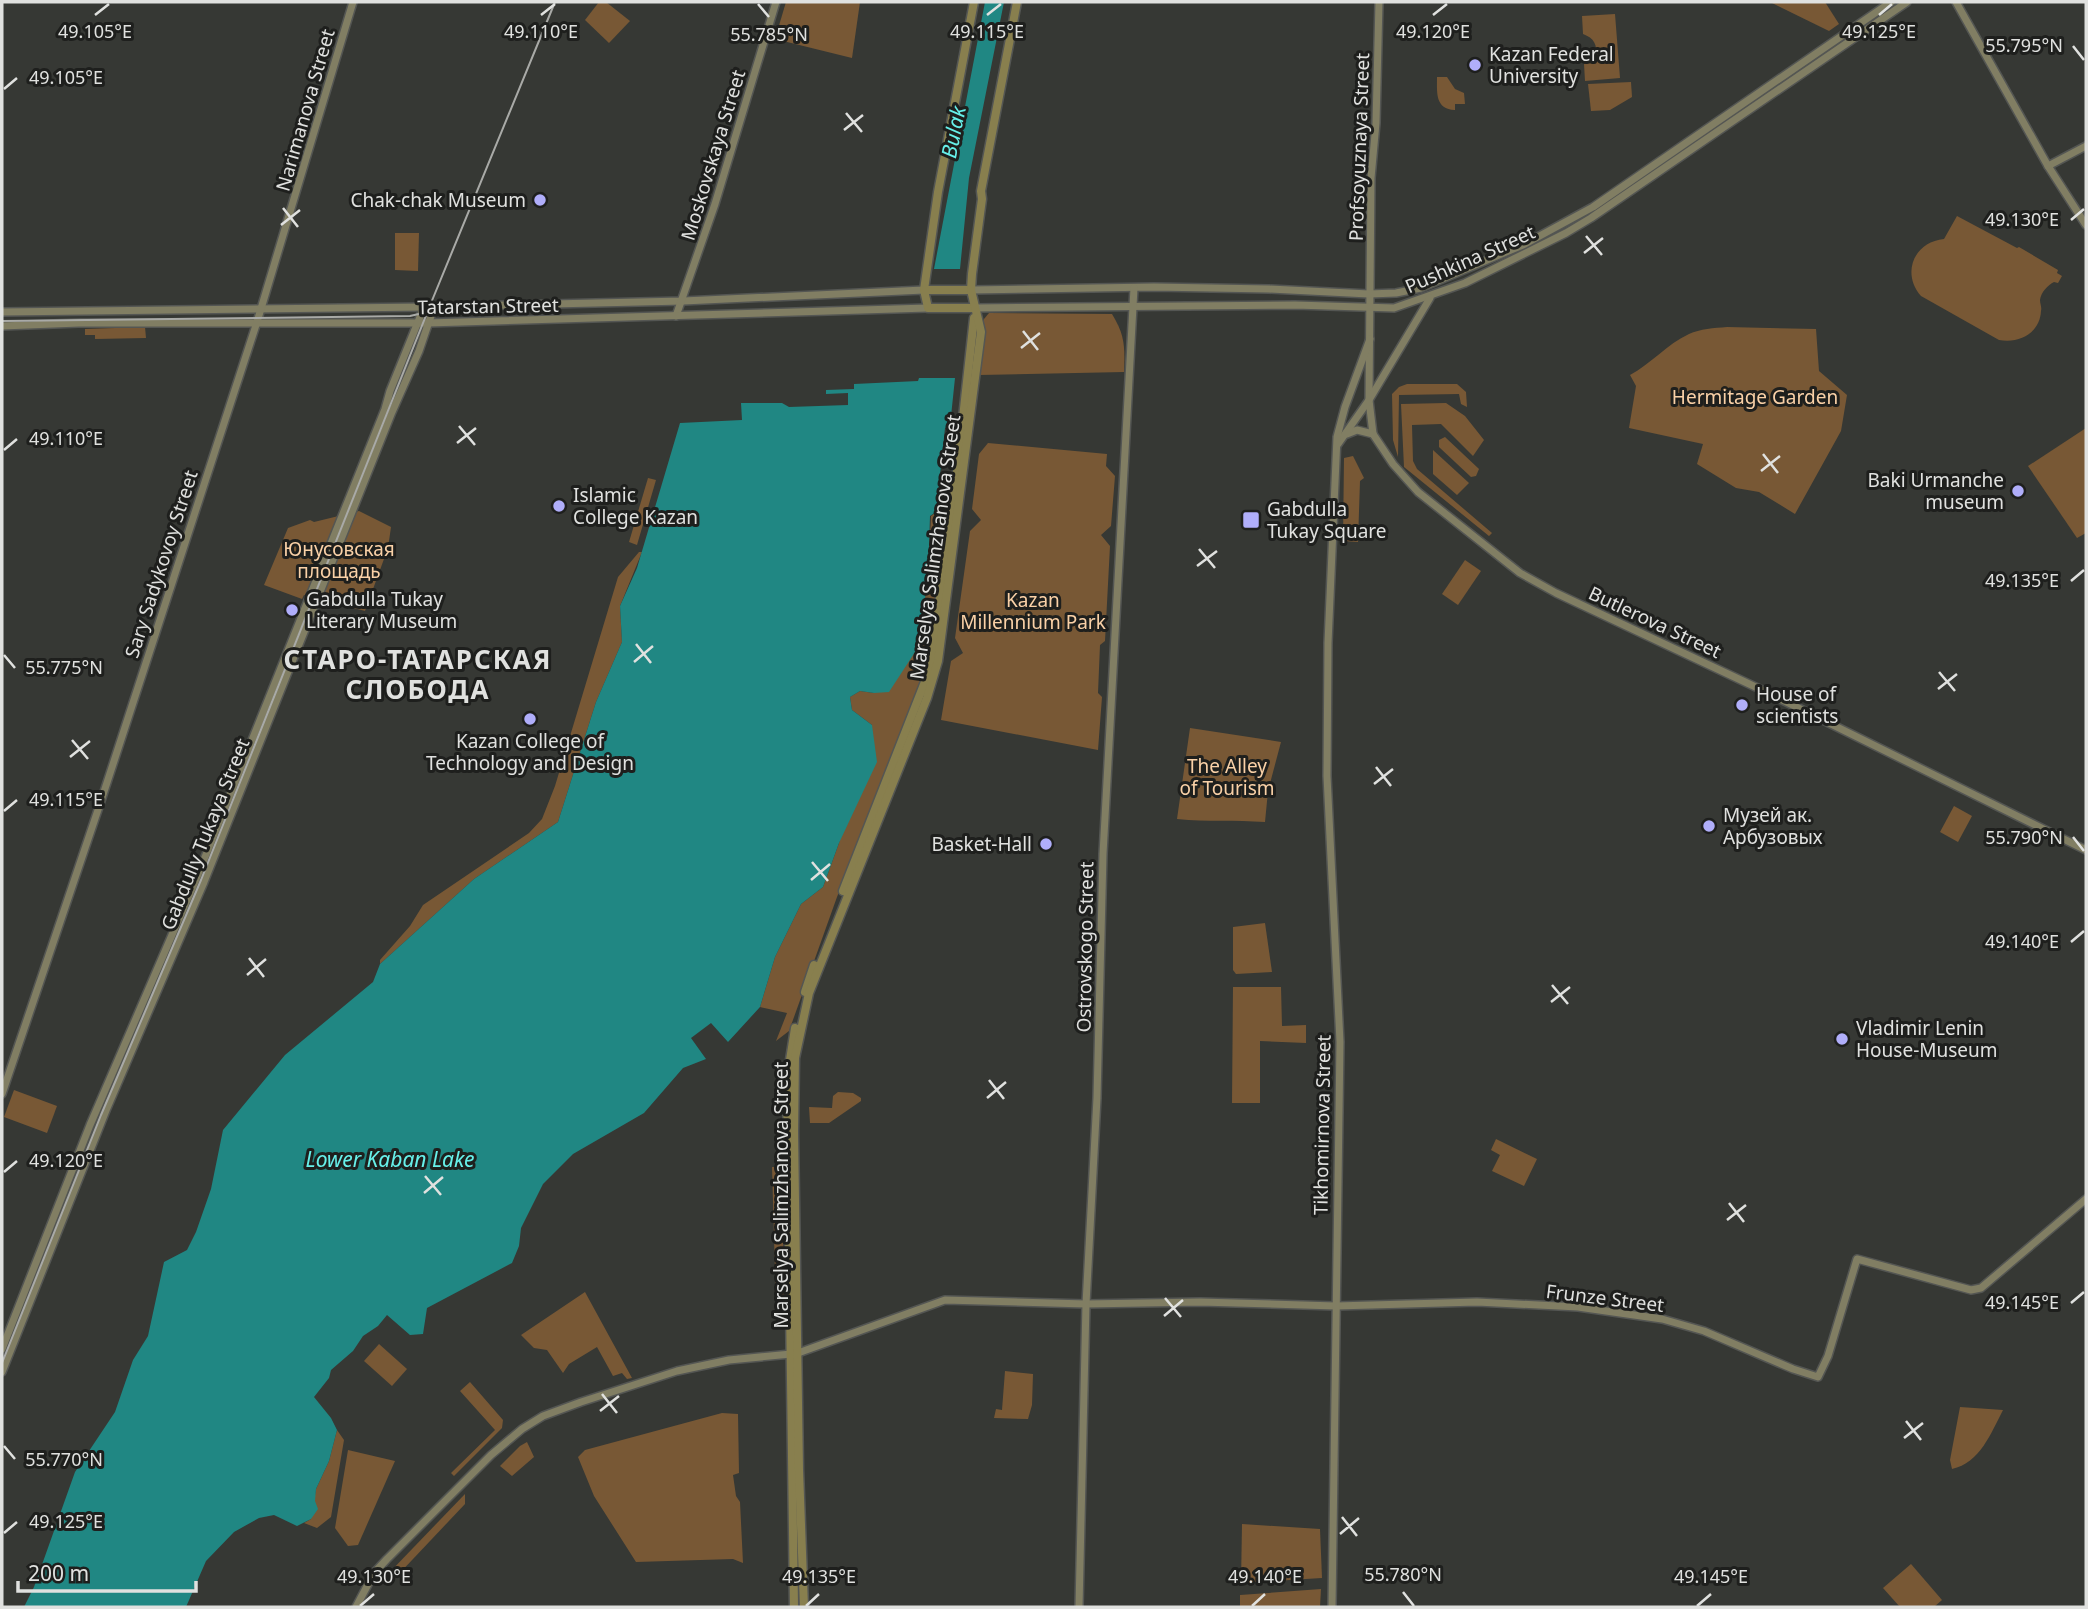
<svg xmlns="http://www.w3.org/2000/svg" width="2088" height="1609" font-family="'Noto Sans',sans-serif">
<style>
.green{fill:#785835}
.water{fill:#208783}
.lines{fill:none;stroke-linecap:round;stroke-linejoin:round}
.secondary-casing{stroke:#545653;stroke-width:10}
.primary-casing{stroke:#545653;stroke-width:11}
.secondary{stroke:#817e63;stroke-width:7}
.primary{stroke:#887f4e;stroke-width:8}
.tram{stroke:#a9aaa7;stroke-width:2}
.ticks{fill:none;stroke:#e0e1df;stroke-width:2.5}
.poi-dot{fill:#b0aefa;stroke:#1e1f1d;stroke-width:2.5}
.labels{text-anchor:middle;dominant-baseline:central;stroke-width:6;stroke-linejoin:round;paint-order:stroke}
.poi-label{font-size:19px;fill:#e0e1df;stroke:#1e1f1d;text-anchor:start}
.street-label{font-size:19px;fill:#e0e1df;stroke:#1e1f1d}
.park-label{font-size:19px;fill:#fad1a7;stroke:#1e1f1d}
.water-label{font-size:21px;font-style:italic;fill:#67f0ea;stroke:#1e1f1d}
.district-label{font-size:26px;font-weight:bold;letter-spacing:2px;fill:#e0e1df;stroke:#1e1f1d}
.ticks-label{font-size:18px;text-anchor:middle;fill:#e0e1df;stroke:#1e1f1d;stroke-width:6;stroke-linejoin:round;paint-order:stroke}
</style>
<rect width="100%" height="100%" fill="#363834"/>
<g class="green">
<path d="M599 2H606L630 21 609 43 585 20Z"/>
<path d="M786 2H860L852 58 775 39Z"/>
<path d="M1770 2H1825L1839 24 1829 31Z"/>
<path d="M1615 14 1620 78 1585 81 1584 64 1595 56C1598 45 1594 38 1583 34L1582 16Z"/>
<path d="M1437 77H1447L1455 89 1464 93 1465 104H1455V110C1435 109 1437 93 1437 77Z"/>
<path d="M1631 82 1632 97 1610 110 1591 111 1588 84Z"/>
<path d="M1957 216 2017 248 2019 247 2058 270 2057 273 2062 276 2058 283 2054 282C2048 285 2041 292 2040 300 2040 304 2042 307 2041 311 2040 333 2019 344 1999 340L1921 296C1901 273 1914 242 1944 239Z"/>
<path d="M395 233H419L418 271 395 270Z"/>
<path d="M989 313 1112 314C1125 335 1125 347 1124 372L979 375 984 319Z"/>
<path d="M145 327 146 338 95 339V335H85V329Z"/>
<path d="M1727 327 1816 329 1819 371 1847 395 1841 431 1795 514 1759 492 1736 488 1697 464 1703 444 1629 428 1636 386 1630 375C1651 364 1667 344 1689 334 1700 329 1714 328 1727 327Z"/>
<path d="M1407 384H1457L1466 392 1467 407 1461 404 1459 394 1399 395 1398 457 1393 440 1392 394 1399 387Z"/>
<path d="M1446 403 1465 416 1484 440 1473 456 1441 424 1412 425 1413 461 1417 469 1492 533 1489 536 1404 467 1401 404Z"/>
<path d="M2086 428V533L2077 538 2028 466Z"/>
<path d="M1445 437 1479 469 1476 476 1471 477 1439 447V440Z"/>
<path d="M988 443 1107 454 1106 466 1115 476 1111 526 1101 535 1110 546 1105 641 1100 645 1098 693 1102 697 1098 750 941 720 951 661 963 653 955 638 970 531 981 520 972 509 979 454Z"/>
<path d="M1433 450 1469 483 1457 495 1433 474Z"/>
<path d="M1353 456 1364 478 1360 481 1358 542 1343 541 1344 458Z"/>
<path d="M648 478 656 480 637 545 629 542Z"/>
<path d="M359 511 391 527 388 548 365 611 304 595 302 599 264 585 288 528 310 520 314 522Z"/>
<path d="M936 512 949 513 934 629 926 670 914 706 837 897 789 1031 776 1041 787 1013 760 1007 775 957 801 904 823 887 839 843 872 725 852 710 850 697 860 691 874 693 917 649 928 579 931 516Z"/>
<path d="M639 552H642L620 606 622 642 596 702 558 822 474 879 380 964V960L410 926 423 905 529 833 542 819 555 786 618 577Z"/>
<path d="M1465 560 1481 571 1458 605 1442 594Z"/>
<path d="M1190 728 1281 742 1268 791 1265 822C1235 820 1207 822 1177 819Z"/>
<path d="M1954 806 1972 816 1958 842 1940 832Z"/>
<path d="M1265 923 1272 972 1236 974 1233 970V927Z"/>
<path d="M1233 987H1281L1282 1026 1306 1025V1043L1260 1041V1103H1232Z"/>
<path d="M14 1090 57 1106 47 1133 4 1117Z"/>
<path d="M838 1092 853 1093 861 1098V1101L829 1123H810L809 1107 832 1108 833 1096Z"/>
<path d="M1496 1139 1537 1159 1524 1186 1492 1171 1500 1155 1491 1150Z"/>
<path d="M772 1167H778L781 1170 785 1301 783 1304 776 1305Z"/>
<path d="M585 1292 632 1378 627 1379 622 1373 613 1376 597 1347 569 1364 563 1373 547 1350 534 1348 521 1335Z"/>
<path d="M379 1344 407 1369 392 1386 364 1361Z"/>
<path d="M1005 1371 1033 1374 1032 1405 1028 1419 994 1418 996 1409 1002 1410Z"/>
<path d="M470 1382 503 1420 502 1428 454 1476 451 1473 495 1430 460 1391Z"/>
<path d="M1960 1407 2003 1410C1991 1433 1980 1463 1952 1469L1950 1460Z"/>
<path d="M722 1413 738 1414 739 1473 733 1475 736 1496 740 1502 743 1563 733 1559 636 1562 594 1496 578 1457 585 1450Z"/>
<path d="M337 1430 344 1440 331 1517 317 1528 304 1523 311 1519 316 1489 329 1461Z"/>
<path d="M527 1442 534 1457 512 1476 500 1466 520 1446Z"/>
<path d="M348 1450 395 1461 358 1545 348 1546 335 1528Z"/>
<path d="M465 1494V1504L396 1577 388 1574Z"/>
<path d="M1242 1524 1320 1529 1322 1578 1241 1583Z"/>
<path d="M1911 1564 1942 1600 1934 1607H1900L1883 1588Z"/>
<path d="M1321 1589 1320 1607H1240V1595Z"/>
</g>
<g class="water">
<path d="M985 2H1004L969 178 960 269H934Z"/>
<path d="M919 378H955L950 426 945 428 936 512 930 516 928 579 917 649 889 692 874 693 860 691 850 697 852 710 872 725 877 762 839 843 823 887 801 904 775 957 760 1007 728 1042 711 1023 691 1038 706 1059 683 1068 644 1113 573 1154 543 1184 521 1228 519 1246 512 1263 427 1308 423 1334 410 1335 387 1315 378 1326 363 1336 353 1351 331 1370 329 1378 314 1397 331 1418 337 1430 329 1461 316 1489 315 1501 318 1509 311 1519 297 1526 274 1515 259 1518 234 1532 206 1561 186 1607H24L34 1587 75 1472 115 1412 133 1360 148 1336 164 1262 187 1250 196 1232 211 1189 223 1130 285 1055 373 982 380 964 474 879 558 822 596 702 622 642 620 606 637 568 680 423 742 420 741 403H782L789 407 848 405V393L826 394V390L854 389V384L918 381Z"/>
</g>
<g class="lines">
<g class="secondary-casing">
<g id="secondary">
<path d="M1379 2 1376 123 1371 178 1369 400 1373 434 1393 464 1418 492 1520 573 1556 593 1762 690 2086 850"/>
<path d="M1956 2 2048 166 2086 225"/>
<path d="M2048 166 2086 146"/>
<path d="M971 290 1154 287 1269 289 1369 294 1396 293 1421 288 1525 244 1593 207 1891 2"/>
<path d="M974 308 1295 305 1394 308 1465 283 1566 233 1591 218 1907 2"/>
<path d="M2 312 426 307 683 301 924 290"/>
<path d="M676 316 715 204 776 2"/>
<path d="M2 326 79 323H428L928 308"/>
<path d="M1347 434 1357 430 1373 434"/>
<path d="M1338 444 1369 400 1430 298"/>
<path d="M2 1094 101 801 257 322 353 2"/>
<path d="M2 1349 90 1125 197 877 385 409 390 391 424 307"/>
<path d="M798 1353 945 1300 1086 1304 1200 1302 1336 1306 1477 1302 1578 1307 1662 1319 1704 1331 1793 1369 1818 1377 1828 1356 1857 1259 1971 1290 1981 1288 2086 1199"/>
<path d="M2 1372 107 1108 204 882 392 412 419 351 434 307"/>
<path d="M356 1607 374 1573 387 1559 491 1455 522 1429 543 1416 581 1402 677 1371 729 1360 791 1354"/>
<path d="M1079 1607 1086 1304 1097 1098 1103 854 1134 288"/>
<path d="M1332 1607 1340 1042 1327 776 1328 643 1337 437 1345 407 1370 339"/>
</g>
</g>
<g class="primary-casing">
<g id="primary">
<path d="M974 2 938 192 924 290 928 308H974"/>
<path d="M924 290H971"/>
<path d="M843 891 930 669 956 481 974 318"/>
<path d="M805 992 814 965"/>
<path d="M794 1607 787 1079 795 1028"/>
<path d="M804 1607 799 1470 794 1132 795 1058 809 993 927 698 938 661 981 332 971 290 972 274 982 199 981 191 1017 2"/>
</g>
</g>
<use href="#secondary" class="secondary"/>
<use href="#primary" class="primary"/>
<g class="tram">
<path d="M2 321 410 316 423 313 431 303"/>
<path d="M2 1363 101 1115 201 880 431 303 555 2"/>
</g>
</g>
<path class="ticks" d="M758 4 769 17M95 15 109 4M541 15 555 4M987 15 1001 4M1433 15 1447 4M1879 15 1892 4M2073 46 2084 60M4 89 17 78M846 113 862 132M844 130 863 115M283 208 298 227M2071 220 2084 209M281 225 300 210M1586 236 1602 255M1584 253 1603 238M1023 331 1038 350M1021 348 1040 333M459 426 475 445M457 443 476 428M4 450 17 439M1763 454 1778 473M1761 471 1780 456M1199 549 1215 568M1197 566 1217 551M2071 581 2084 570M636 644 651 663M4 655 15 668M634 662 653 646M1939 672 1955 691M1938 689 1957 674M72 740 88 759M70 757 90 741M1376 767 1391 786M1374 784 1393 769M4 811 17 800M2073 837 2084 851M812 862 828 881M811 880 830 864M2071 942 2084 931M249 958 264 977M247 975 266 959M1552 985 1568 1004M1551 1002 1570 987M989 1080 1004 1099M987 1098 1006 1082M4 1172 17 1161M425 1176 441 1195M424 1193 443 1177M1729 1203 1744 1222M1727 1220 1746 1205M1165 1298 1181 1317M2071 1303 2084 1292M1164 1316 1183 1300M602 1394 617 1413M600 1411 619 1396M1906 1421 1921 1440M1904 1438 1923 1423M4 1446 15 1459M1342 1517 1357 1536M4 1533 17 1522M1340 1534 1359 1518M1403 1592 1414 1606M360 1606 374 1594M806 1606 819 1594M1252 1606 1265 1594M1697 1606 1711 1594"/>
<g class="poi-dot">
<circle cx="1475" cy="65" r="7"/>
<circle cx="540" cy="200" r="7"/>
<circle cx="2018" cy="491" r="7"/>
<circle cx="559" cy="506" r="7"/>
<rect x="1242" y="511" width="18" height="18" rx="3.5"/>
<circle cx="292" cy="610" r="7"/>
<circle cx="1742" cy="705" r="7"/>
<circle cx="530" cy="719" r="7"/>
<circle cx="1709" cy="826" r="7"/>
<circle cx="1046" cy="844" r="7"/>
<circle cx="1842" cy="1039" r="7"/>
</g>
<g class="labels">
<g class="poi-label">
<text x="1489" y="54">Kazan Federal<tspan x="1489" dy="22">University</tspan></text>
<text x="526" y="200" text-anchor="end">Chak-chak Museum</text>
<text x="2004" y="480" text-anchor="end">Baki Urmanche<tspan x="2004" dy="22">museum</tspan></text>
<text x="573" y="495">Islamic<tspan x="573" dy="22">College Kazan</tspan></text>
<text x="1267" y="509">Gabdulla<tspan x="1267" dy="22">Tukay Square</tspan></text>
<text x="306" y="599">Gabdulla Tukay<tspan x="306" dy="22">Literary Museum</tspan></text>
<text x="1756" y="694">House of<tspan x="1756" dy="22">scientists</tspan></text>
<text x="530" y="741" text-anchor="middle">Kazan College of<tspan x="530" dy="22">Technology and Design</tspan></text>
<text x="1723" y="815">Музей ак.<tspan x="1723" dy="22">Арбузовых</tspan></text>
<text x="1032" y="844" text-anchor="end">Basket-Hall</text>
<text x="1856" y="1028">Vladimir Lenin<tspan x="1856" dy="22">House-Museum</tspan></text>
</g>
<g class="street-label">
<text transform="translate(305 110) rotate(-74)">Narimanova Street</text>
<text transform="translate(1359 147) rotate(-88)">Profsoyuznaya Street</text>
<text transform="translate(713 155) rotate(-73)">Moskovskaya Street</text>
<text transform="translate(1470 259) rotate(-24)">Pushkina Street</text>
<text transform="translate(488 306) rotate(-1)">Tatarstan Street</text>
<text transform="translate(935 547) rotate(-82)">Marselya Salimzhanova Street</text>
<text transform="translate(161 564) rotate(-72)">Sary Sadykovoy Street</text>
<text transform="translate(1655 622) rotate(25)">Butlerova Street</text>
<text transform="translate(205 834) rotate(-68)">Gabdully Tukaya Street</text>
<text transform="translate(1085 947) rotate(-89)">Ostrovskogo Street</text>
<text transform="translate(1322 1125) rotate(-89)">Tikhomirnova Street</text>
<text transform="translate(781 1195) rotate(-90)">Marselya Salimzhanova Street</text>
<text transform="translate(1605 1298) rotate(7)">Frunze Street</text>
</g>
<g class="park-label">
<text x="1755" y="397">Hermitage Garden</text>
<text x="339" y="549">Юнусовская<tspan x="339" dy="22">площадь</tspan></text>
<text x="1033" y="600">Kazan<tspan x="1033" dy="22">Millennium Park</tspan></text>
<text x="1227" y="766">The Alley<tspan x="1227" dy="22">of Tourism</tspan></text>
</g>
<g class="water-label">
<text transform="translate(953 132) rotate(-79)">Bulak</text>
<text x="390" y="1159">Lower Kaban Lake</text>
</g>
<g class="district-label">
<text x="418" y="659">СТАРО-ТАТАРСКАЯ<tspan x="418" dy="30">СЛОБОДА</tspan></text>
</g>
</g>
<g class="ticks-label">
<text x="1433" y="38">49.120°E</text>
<text x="1879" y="38">49.125°E</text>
<text x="95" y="38">49.105°E</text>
<text x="541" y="38">49.110°E</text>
<text x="987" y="38">49.115°E</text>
<text x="769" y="41">55.785°N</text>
<text x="2024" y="52">55.795°N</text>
<text x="66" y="84">49.105°E</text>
<text x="2022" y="226">49.130°E</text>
<text x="66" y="445">49.110°E</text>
<text x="2022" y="587">49.135°E</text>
<text x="64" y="674">55.775°N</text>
<text x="66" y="806">49.115°E</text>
<text x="2024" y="844">55.790°N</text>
<text x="2022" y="948">49.140°E</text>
<text x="66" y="1167">49.120°E</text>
<text x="2022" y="1309">49.145°E</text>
<text x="64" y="1466">55.770°N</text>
<text x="66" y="1528">49.125°E</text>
<text x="1403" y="1581">55.780°N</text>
<text x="374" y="1583">49.130°E</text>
<text x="819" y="1583">49.135°E</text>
<text x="1265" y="1583">49.140°E</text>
<text x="1711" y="1583">49.145°E</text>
</g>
<rect width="2088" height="1609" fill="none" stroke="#e0e1df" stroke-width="7"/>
<path d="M18 1581v10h178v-10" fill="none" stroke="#e0e1df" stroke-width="3.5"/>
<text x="28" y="1581" font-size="21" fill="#e0e1df" stroke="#1e1f1d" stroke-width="5" paint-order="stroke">200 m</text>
</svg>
